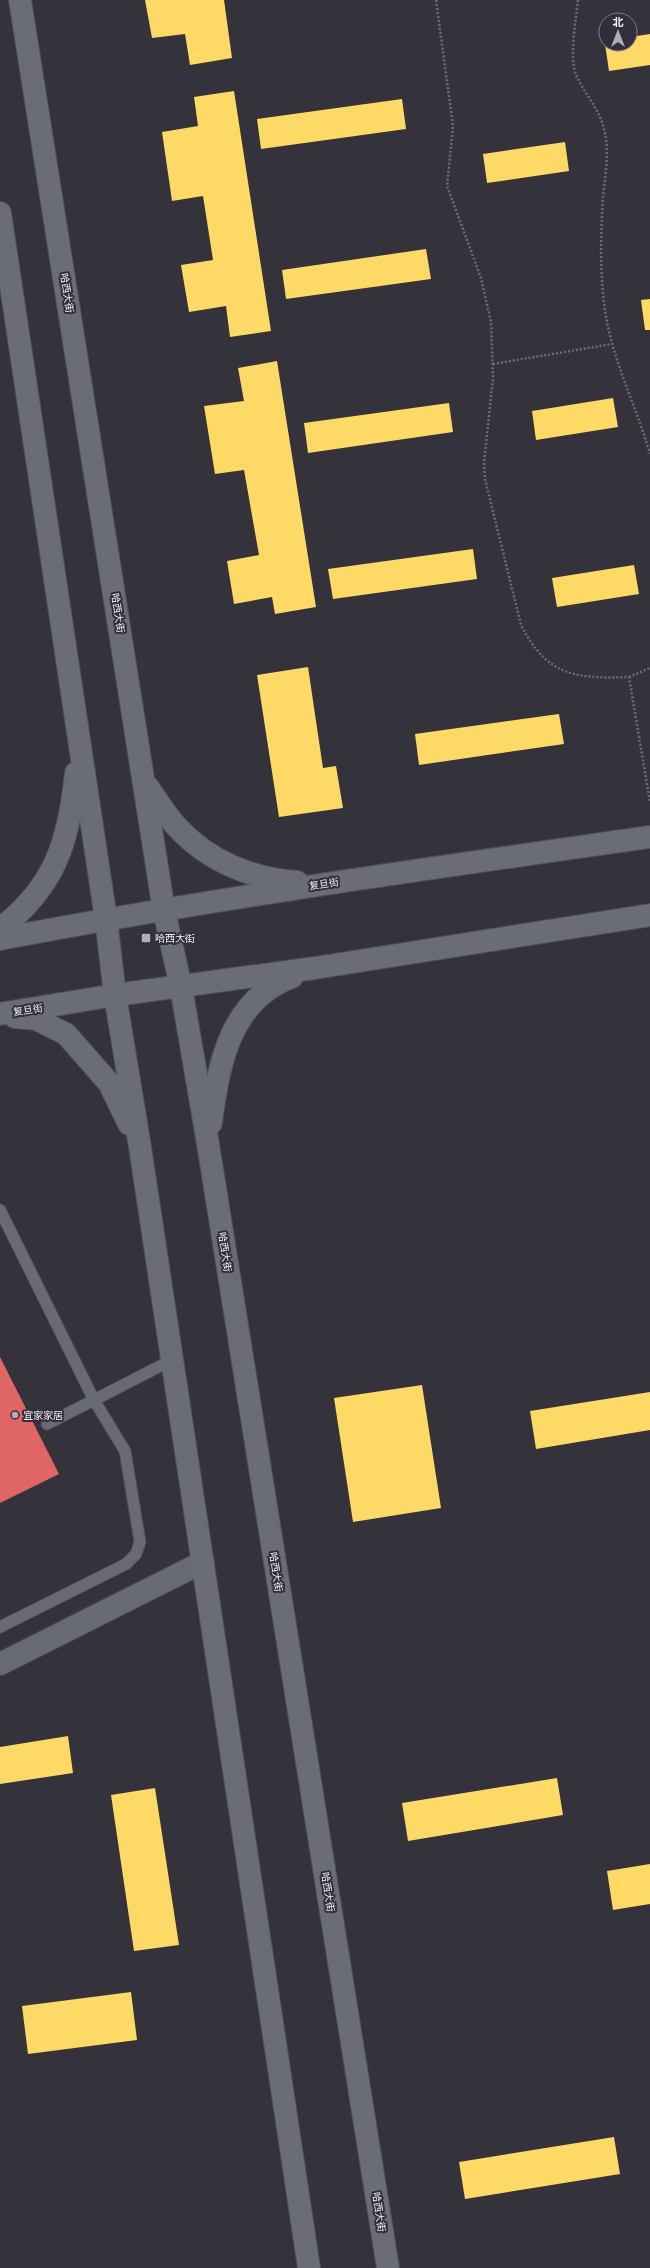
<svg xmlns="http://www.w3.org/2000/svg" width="650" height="2268" font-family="Roboto,'Noto Sans SC',sans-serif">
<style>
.homes{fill:#ffd966}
.shops{fill:#e06666}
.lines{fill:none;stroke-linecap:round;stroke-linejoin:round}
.service-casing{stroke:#504d54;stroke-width:13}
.minor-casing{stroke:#504d54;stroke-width:24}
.primary-casing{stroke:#504d54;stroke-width:24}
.path{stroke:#6b6d76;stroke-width:2.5;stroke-dasharray:2 2;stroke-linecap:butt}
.service{stroke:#686b76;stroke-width:11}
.minor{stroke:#686b76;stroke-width:22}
.primary{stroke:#6a6c77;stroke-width:22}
.poi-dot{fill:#b0aeb7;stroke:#332e3d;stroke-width:1.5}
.labels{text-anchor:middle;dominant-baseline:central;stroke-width:4;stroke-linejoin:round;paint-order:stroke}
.street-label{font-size:10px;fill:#f3f0fa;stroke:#332e3d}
.poi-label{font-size:10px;fill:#f3f0fa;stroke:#332e3d;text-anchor:start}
</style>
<rect width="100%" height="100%" fill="#34323a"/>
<g class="homes">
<path d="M145 0H224L232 58 190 65 185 34 152 38Z"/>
<path d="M650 34V65L609 71 605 44H630V37Z"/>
<path d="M234 91 271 331 230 337 226 306 189 312 181 265 213 260 203 196 172 201 162 132 198 126 194 97Z"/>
<path d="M402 99 406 129 261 149 257 119Z"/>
<path d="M565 142 569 171 487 183 483 154Z"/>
<path d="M426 249 431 279 286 299 282 270Z"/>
<path d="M650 299V330H645L641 300Z"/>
<path d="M277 361 316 607 275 614 272 597 234 604 227 561 259 555 244 470 215 474 204 406 244 401 238 368Z"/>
<path d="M613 398 618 427 536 440 532 411Z"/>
<path d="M449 403 453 432 308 453 304 423Z"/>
<path d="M473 549 477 579 333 599 328 569Z"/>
<path d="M634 565 639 594 557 607 552 578Z"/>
<path d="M308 667 323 768 336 766 343 808 279 817 257 675Z"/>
<path d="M559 714 564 744 419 765 415 734Z"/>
<path d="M422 1385 441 1508 353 1522 334 1398Z"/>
<path d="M650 1392V1430L536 1449 530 1411Z"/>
<path d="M68 1736 73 1773 0 1784V1747Z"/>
<path d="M557 1778 563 1815 408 1841 402 1803Z"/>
<path d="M155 1788 179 1945 134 1951 111 1795Z"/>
<path d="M650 1864V1904L613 1910 607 1871Z"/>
<path d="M131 1992 137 2040 28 2054 22 2006Z"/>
<path d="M614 2137 620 2174 465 2199 459 2162Z"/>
</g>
<path class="shops" d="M0 1357 59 1474 0 1503Z"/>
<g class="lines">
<g class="service-casing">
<g id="service">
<path d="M0 1210 94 1400 125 1451 140 1542 136 1554 126 1564 0 1627"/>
<path d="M47 1424 172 1360"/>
</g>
</g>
<g class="minor-casing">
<path id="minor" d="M0 1664 203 1562"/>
</g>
<g class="primary-casing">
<g id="primary">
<path d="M20 0 164 911 181 987 208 1144 388 2268"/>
<path d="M0 213 106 919 115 995 140 1147 309 2268"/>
<path d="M148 787C157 800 166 815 177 827 208 861 252 879 297 882"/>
<path d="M0 929C56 886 69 840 76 773"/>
<path d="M0 939C215 898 433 868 650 837"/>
<path d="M0 1014 115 995 315 968 650 915"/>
<path d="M15 1017 36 1019 66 1034 109 1083 129 1124"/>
<path d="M211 1123C218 1065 230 1000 292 977"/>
</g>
</g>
<g class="path">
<path d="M436 0 453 126 447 186 481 278 491 322 493 378 484 463 485 479 521 625C547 676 575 679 629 677L650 802"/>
<path d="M578 0C576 20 569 57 576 75 584 93 600 110 604 129 610 150 605 176 603 198 601 229 600 261 603 292 607 351 634 399 650 454"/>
<path d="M493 364 612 344"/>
<path d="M629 677 650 668"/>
</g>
<use href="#service" class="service"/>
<use href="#minor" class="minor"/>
<use href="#primary" class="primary"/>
</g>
<g class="poi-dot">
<rect x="141" y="933" width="10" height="10" rx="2"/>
<circle cx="15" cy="1415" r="4"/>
</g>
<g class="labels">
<g class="street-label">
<text transform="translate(67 293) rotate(81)">哈西大街</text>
<text transform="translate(118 613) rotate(81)">哈西大街</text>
<text transform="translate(324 884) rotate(-9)">复旦街</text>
<text transform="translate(28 1010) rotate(-9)">复旦街</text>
<text transform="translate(225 1252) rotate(81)">哈西大街</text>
<text transform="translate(276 1572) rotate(81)">哈西大街</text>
<text transform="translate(328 1892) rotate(81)">哈西大街</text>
<text transform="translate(379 2212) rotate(81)">哈西大街</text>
</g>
<g class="poi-label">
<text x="155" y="938">哈西大街</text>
<text x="23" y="1415">宜家家居</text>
</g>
</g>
<g transform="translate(618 32)"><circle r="19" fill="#332e3d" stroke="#807c89"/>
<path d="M0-3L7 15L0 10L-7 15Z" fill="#b0aeb7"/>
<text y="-6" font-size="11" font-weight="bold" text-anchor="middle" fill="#f3f0fa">北</text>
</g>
</svg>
